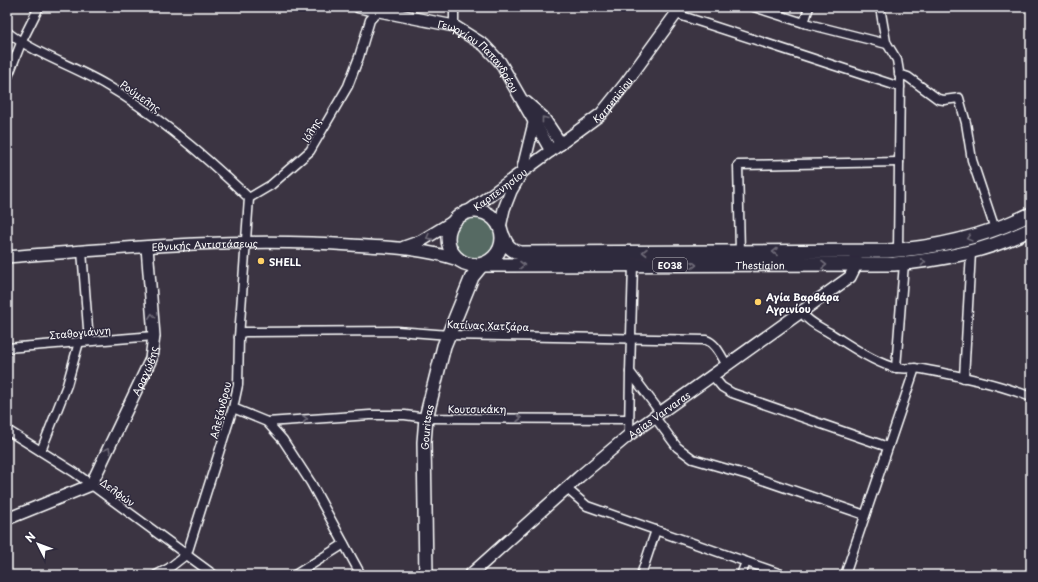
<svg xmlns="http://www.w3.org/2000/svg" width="1038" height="582" font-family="'Playpen Sans',sans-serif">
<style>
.green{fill:#576a64;stroke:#abb4b2}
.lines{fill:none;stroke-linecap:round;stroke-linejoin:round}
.street-casing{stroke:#fff;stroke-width:11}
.secondary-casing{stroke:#fff;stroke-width:14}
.primary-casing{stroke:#fff;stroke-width:16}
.street{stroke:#2f2a3d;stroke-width:8}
.secondary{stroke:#2f2a3d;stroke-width:11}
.primary{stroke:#2f2a3d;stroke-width:13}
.oneway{stroke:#6d6a77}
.poi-dot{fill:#ffd166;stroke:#2f2a3d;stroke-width:1.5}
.labels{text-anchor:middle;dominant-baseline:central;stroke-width:3;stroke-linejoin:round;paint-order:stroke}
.shield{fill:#2f2a3d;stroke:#c1bfc5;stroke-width:1}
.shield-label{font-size:9px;font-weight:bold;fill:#fff}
.street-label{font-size:10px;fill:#fff;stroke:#2f2a3d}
.poi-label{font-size:10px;font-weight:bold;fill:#fff;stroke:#2f2a3d;text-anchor:start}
</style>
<rect width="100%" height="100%" fill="#3b3442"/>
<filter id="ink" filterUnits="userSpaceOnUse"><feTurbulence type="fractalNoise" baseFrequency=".025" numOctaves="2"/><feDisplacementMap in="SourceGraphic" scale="8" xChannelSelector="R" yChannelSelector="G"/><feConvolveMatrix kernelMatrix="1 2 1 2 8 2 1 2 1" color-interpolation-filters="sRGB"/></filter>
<g filter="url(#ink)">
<circle class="green" cx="475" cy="238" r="23"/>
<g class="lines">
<g class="street-casing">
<g id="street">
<path d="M454 7V26"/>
<path d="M754 7 804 23 887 44"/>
<path d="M880 7 886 42 897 60 900 78 898 250"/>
<path d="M676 14 900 87"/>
<path d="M804 23 809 7"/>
<path d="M7 32C37 55 74 66 106 85 158 115 206 157 249 198"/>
<path d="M899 74 908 77 938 99 944 100 959 98 966 123 972 160 995 229"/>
<path d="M7 79 21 43 39 7"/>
<path d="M249 198 271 185 310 151 348 86 359 57 370 20 381 8"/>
<path d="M82 251 89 341"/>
<path d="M740 252 738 165 899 162"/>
<path d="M633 264 630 372 660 412"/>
<path d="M801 312C809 323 822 328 833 335 852 347 871 360 892 367 902 370 912 367 922 369 959 376 996 383 1031 397"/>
<path d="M239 337 241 333 245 332 397 331 449 335 706 340C716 343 721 356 727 365"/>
<path d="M7 348 154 336"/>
<path d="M896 368 904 263"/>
<path d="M712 375 722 387 732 393 888 447"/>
<path d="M964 378 971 252"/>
<path d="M233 408 267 422 370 415H405L426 418 629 419"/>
<path d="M654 416 677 447 693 459 748 475 865 515"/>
<path d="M267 422 283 440 311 483 361 575"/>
<path d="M7 430 74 472 214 575"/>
<path d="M629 435 630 372"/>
<path d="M41 451 67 385 79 342"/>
<path d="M566 488 587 506 784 575"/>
<path d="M156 575 169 568 187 554 233 408 238 385 239 337 249 198"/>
<path d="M295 575 344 544"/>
<path d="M641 575 656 530"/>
<path d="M741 575 746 562"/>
<path d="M845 575 915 368"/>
</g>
</g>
<g class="secondary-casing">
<g id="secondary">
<path id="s1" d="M359 7 454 26 484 45 500 62 551 151"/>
<path d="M526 102 543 117 561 144"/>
<path id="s2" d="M469 211 601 114 625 84 681 7"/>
<path d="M500 227 504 209 511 191 522 172 534 123"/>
<path d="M404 247 421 241 454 221"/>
<path id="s3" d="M7 257C121 248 237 237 351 245 388 247 423 248 458 260"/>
<path id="s4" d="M7 519 91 485 151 359 154 336 147 247"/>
<path id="s5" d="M470 575 579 477 629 435 850 277 856 265V257"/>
</g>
</g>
<g class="primary-casing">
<g id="primary">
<circle cx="475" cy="238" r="27"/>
<path d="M503 236C506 245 510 250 520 253L887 251C937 248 986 236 1031 214"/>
<path id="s6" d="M483 265 894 264C943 260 987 251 1031 229"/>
<path id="s7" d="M426 575 424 442 426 418 444 346 472 277 481 266"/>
</g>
</g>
<use href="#street" class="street"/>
<use href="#secondary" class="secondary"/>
<use href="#primary" class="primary"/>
</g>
<defs><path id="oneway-chevron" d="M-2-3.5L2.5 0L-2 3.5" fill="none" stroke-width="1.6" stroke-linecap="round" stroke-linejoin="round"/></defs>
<g class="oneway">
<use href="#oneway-chevron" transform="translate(544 119) rotate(-128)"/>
<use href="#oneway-chevron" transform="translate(429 237) rotate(152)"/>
<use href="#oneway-chevron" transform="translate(969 238) rotate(165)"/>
<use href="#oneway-chevron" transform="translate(645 252) rotate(180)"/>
<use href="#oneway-chevron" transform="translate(775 252) rotate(180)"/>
<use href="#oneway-chevron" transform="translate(923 262) rotate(-6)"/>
<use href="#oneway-chevron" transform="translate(522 265)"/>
<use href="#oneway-chevron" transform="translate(694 265)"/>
<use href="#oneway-chevron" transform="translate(824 265)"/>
<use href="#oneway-chevron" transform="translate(152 316) rotate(-94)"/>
<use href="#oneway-chevron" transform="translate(519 418)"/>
<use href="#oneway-chevron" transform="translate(305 419) rotate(-4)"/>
<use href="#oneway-chevron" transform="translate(108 450) rotate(-64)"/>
</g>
</g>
<g class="poi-dot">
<circle cx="261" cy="261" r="4"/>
<circle cx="758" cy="302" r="4"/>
</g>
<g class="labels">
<rect class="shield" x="653" y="258" width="34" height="14" rx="3"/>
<g class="shield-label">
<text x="670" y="265">ΕΟ38</text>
</g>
<g class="street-label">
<text stroke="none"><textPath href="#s1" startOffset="135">Γεωργίου Παπανδρέου</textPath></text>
<text transform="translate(141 96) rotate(35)">Ρούμελης</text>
<text stroke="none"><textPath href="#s2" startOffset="182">Karpenisiou</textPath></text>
<text transform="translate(311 130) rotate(-60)">Ιόλης</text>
<text stroke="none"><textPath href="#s2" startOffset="38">Καρπενησίου</textPath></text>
<text stroke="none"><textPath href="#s3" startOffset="198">Εθνικής Αντιστάσεως</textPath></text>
<text stroke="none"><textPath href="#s6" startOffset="277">Thestiaion</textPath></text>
<text transform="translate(488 325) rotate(2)">Κατίνας Χατζάρα</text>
<text transform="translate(80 332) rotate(-5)">Σταθογιάννη</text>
<text stroke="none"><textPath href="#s4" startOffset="217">Αραχώβης</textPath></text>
<text x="477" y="408">Κουτσικάκη</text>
<text transform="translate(220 410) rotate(-76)">Αλεξάνδρου</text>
<text stroke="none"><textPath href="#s5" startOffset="248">Agias Varvaras</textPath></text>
<text stroke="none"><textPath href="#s7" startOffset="148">Gouritsas</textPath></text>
<text transform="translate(118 492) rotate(36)">Δελφών</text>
</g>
<g class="poi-label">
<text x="269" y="261">SHELL</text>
<text x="766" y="296">Αγία Βαρβάρα<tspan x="766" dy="12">Αγρινίου</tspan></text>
</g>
</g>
<rect width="1038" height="582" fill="none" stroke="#2f2a3d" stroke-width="24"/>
<rect x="12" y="12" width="1014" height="558" fill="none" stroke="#fff" stroke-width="1.5" filter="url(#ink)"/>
<g transform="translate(38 544) rotate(312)" stroke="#2f2a3d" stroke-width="3" paint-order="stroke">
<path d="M0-3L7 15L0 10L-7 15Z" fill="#ffffff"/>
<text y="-6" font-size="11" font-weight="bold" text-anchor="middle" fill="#ffffff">N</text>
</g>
</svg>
